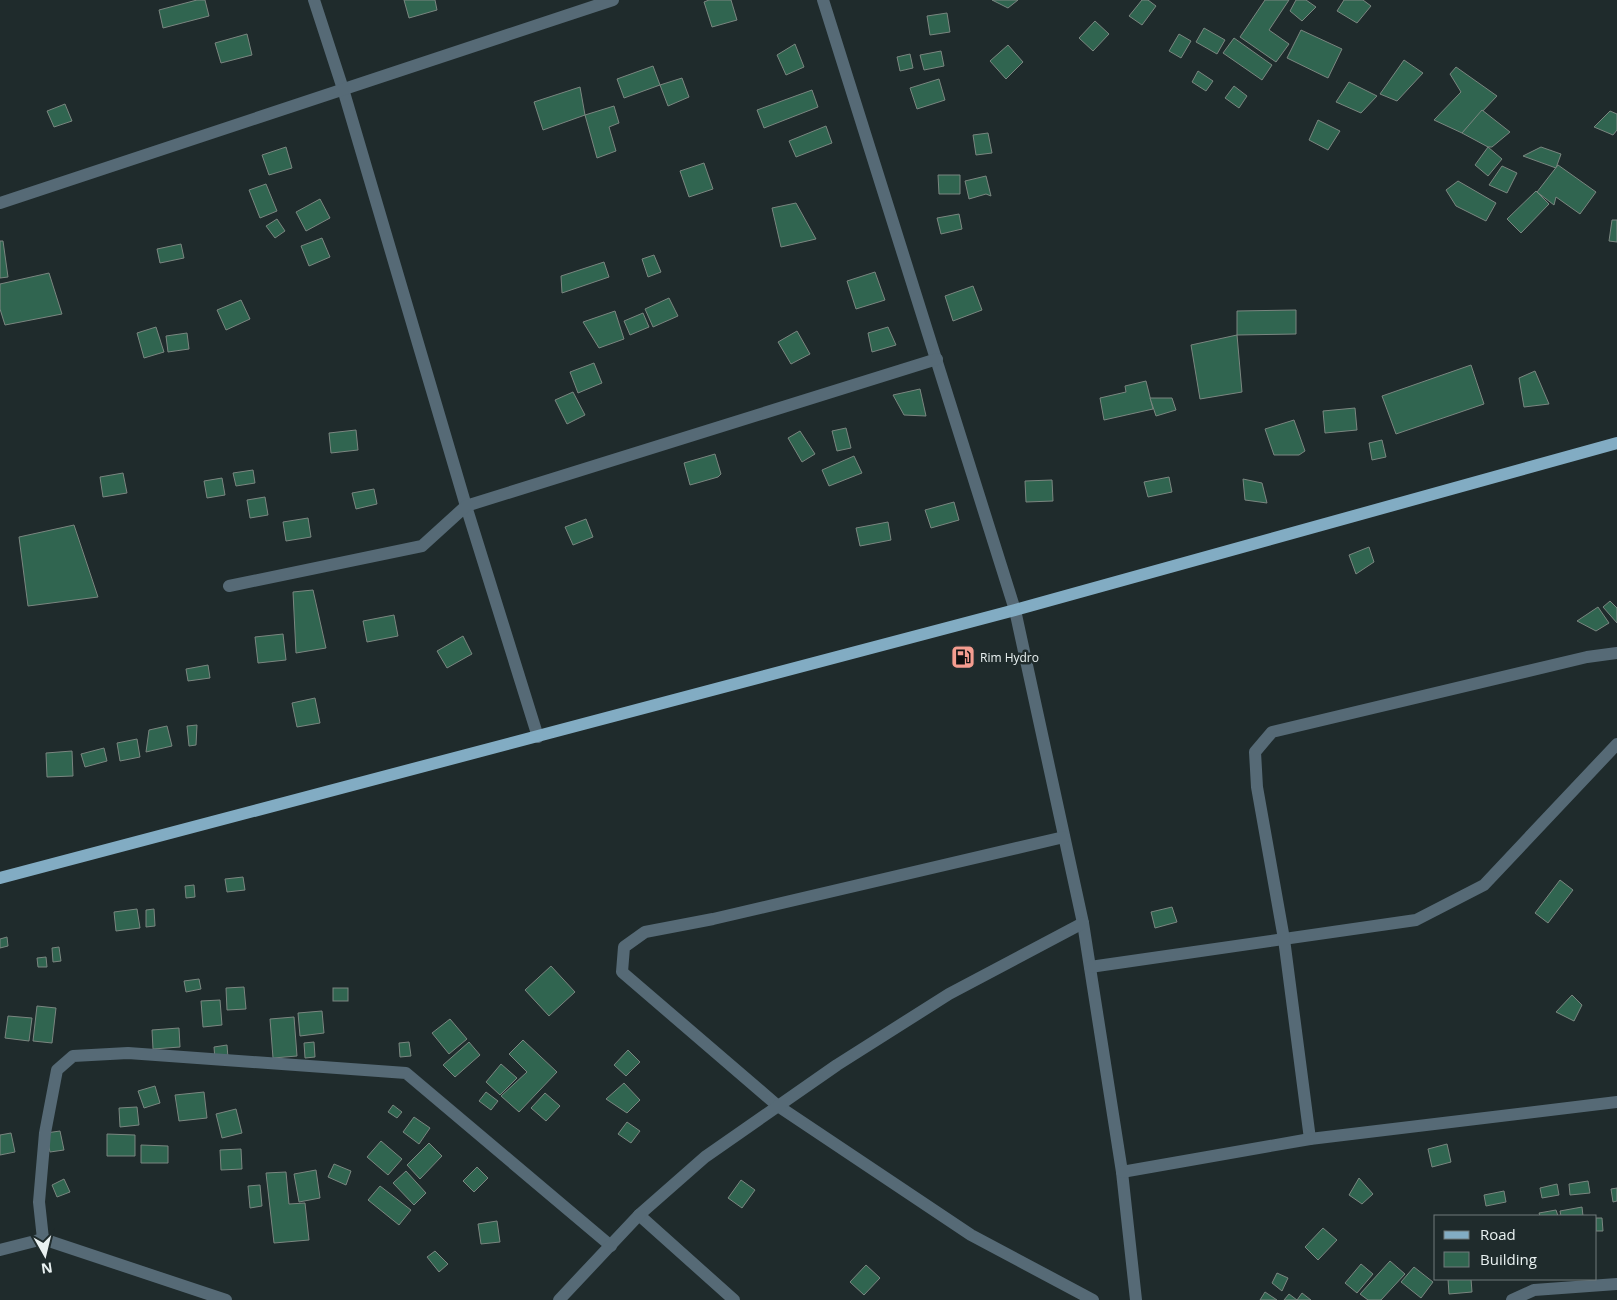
<svg xmlns="http://www.w3.org/2000/svg" width="1617" height="1300" font-family="'Open Sans',sans-serif">
<style>
.building{fill:#306550;stroke:#7a8680}
.lines{fill:none;stroke-linecap:round;stroke-linejoin:round}
.minor{stroke:#566a76;stroke-width:12}
.major{stroke:#82acc3;stroke-width:12}
.labels{text-anchor:middle;dominant-baseline:central;stroke-width:5;stroke-linejoin:round;paint-order:stroke}
.poi-label{font-size:12px;fill:#e9f1f1;stroke:#1f2b2c;text-anchor:start}
</style>
<rect width="100%" height="100%" fill="#1f2b2c"/>
<g class="building">
<path d="M197 0H205L209 16 163 28 159 10Z"/>
<path d="M404 0H435L437 10 409 18Z"/>
<path d="M709 0H731L737 20 712 27 704 2Z"/>
<path d="M992 0H1018L1008 8Z"/>
<path d="M1142 0H1148L1156 6 1142 25 1129 16Z"/>
<path d="M1265 0H1289L1269 30 1289 44 1276 62 1240 37Z"/>
<path d="M1296 0H1306L1316 7 1302 21 1290 11Z"/>
<path d="M1344 0H1363L1371 6 1357 23 1337 11Z"/>
<path d="M947 13 950 32 930 35 927 16Z"/>
<path d="M1095 21 1109 34 1093 51 1079 38Z"/>
<path d="M1204 28 1225 40 1217 54 1196 42Z"/>
<path d="M1301 30 1342 49 1328 78 1287 58Z"/>
<path d="M247 34 252 55 221 63 215 43Z"/>
<path d="M1179 34 1191 41 1181 58 1169 51Z"/>
<path d="M1234 38 1272 65 1262 80 1223 53Z"/>
<path d="M795 44 804 67 786 75 777 55Z"/>
<path d="M1008 45 1023 62 1006 79 990 61Z"/>
<path d="M941 51 944 66 924 70 920 55Z"/>
<path d="M910 54 913 68 900 71 897 57Z"/>
<path d="M1404 60 1423 73 1397 101 1380 94Z"/>
<path d="M653 66 660 85 624 98 617 79Z"/>
<path d="M1456 67 1497 96 1462 133 1434 120 1461 92 1450 74Z"/>
<path d="M1198 71 1213 81 1206 91 1192 82Z"/>
<path d="M682 78 689 97 668 106 660 85Z"/>
<path d="M939 79 945 100 917 109 910 88Z"/>
<path d="M1349 82 1377 96 1361 113 1336 102Z"/>
<path d="M1234 86 1247 96 1239 108 1225 98Z"/>
<path d="M580 87 585 115 543 130 534 102Z"/>
<path d="M812 90 818 107 764 128 757 110Z"/>
<path d="M65 104 72 121 54 127 47 111Z"/>
<path d="M614 106 619 123 609 127 616 151 597 158 585 115Z"/>
<path d="M1482 110 1510 132 1492 147H1488L1462 133Z"/>
<path d="M1610 111 1617 114V130L1613 135 1594 127Z"/>
<path d="M1318 120 1340 131 1328 150 1309 140Z"/>
<path d="M826 126 832 143 796 157 789 141Z"/>
<path d="M988 133 992 153 976 155 973 135Z"/>
<path d="M286 147 292 168 269 175 262 155Z"/>
<path d="M1488 147 1502 159 1488 176 1475 165Z"/>
<path d="M1541 147 1561 154 1556 168 1523 156Z"/>
<path d="M704 163 713 189 689 197 680 171Z"/>
<path d="M1558 165 1596 192 1580 214 1556 197 1554 205 1537 192Z"/>
<path d="M1502 166 1517 173 1507 193 1489 185Z"/>
<path d="M938 175H960V194H939Z"/>
<path d="M986 176 991 196 986 194 969 199 965 181Z"/>
<path d="M1458 181 1496 203 1486 221 1456 206 1446 190Z"/>
<path d="M266 184 277 211 260 218 249 190Z"/>
<path d="M1536 191 1549 204 1521 233 1507 219Z"/>
<path d="M320 199 330 218 306 231 296 212Z"/>
<path d="M796 203 816 239 781 247 772 208Z"/>
<path d="M959 214 962 229 941 234 937 218Z"/>
<path d="M277 219 285 231 275 238 266 226Z"/>
<path d="M1612 220H1617V242L1609 241Z"/>
<path d="M322 238 330 257 309 266 301 246Z"/>
<path d="M0 241H3L8 277 0 278Z"/>
<path d="M181 244 184 258 160 263 157 249Z"/>
<path d="M654 255 661 272 648 277 642 259Z"/>
<path d="M604 262 609 277 562 293 561 276Z"/>
<path d="M875 272 885 300 856 309 847 281Z"/>
<path d="M49 273 62 314 5 325 0 309V284Z"/>
<path d="M973 286 982 310 953 321 945 296Z"/>
<path d="M669 298 678 316 653 327 645 309Z"/>
<path d="M241 300 250 319 226 330 217 310Z"/>
<path d="M1296 310V334L1237 335V311Z"/>
<path d="M615 311 624 339 599 348 583 322Z"/>
<path d="M643 313 649 327 630 335 624 321Z"/>
<path d="M156 327 164 352 144 358 137 333Z"/>
<path d="M888 327 896 345 872 352 868 333Z"/>
<path d="M797 331 810 354 791 364 778 342Z"/>
<path d="M187 333 189 349 168 352 166 336Z"/>
<path d="M1237 335 1242 392 1200 399 1191 345Z"/>
<path d="M594 363 602 383 578 393 570 372Z"/>
<path d="M1471 365 1484 404 1396 434 1382 396Z"/>
<path d="M1535 371 1549 404 1524 407 1519 378Z"/>
<path d="M1146 381 1153 409 1104 420 1100 398 1126 392 1125 386Z"/>
<path d="M920 389 926 416 904 415 893 395Z"/>
<path d="M573 392 585 415 567 424 555 400Z"/>
<path d="M1150 398H1172L1176 410 1156 416Z"/>
<path d="M1355 408 1357 430 1325 433 1323 411Z"/>
<path d="M1294 420 1305 451 1299 455H1274L1265 429Z"/>
<path d="M846 428 851 448 837 451 832 431Z"/>
<path d="M356 430 358 450 331 453 329 433Z"/>
<path d="M800 431 815 454 802 462 788 438Z"/>
<path d="M1382 440 1386 457 1372 460 1369 443Z"/>
<path d="M715 454 721 474 718 477 690 485 684 463Z"/>
<path d="M854 456 862 473 829 486 822 470Z"/>
<path d="M253 470 255 483 236 486 233 473Z"/>
<path d="M123 473 127 493 103 497 100 477Z"/>
<path d="M1169 477 1172 492 1148 497 1144 482Z"/>
<path d="M222 478 225 495 207 498 204 481Z"/>
<path d="M1243 479 1262 483 1267 503 1245 500Z"/>
<path d="M1052 480 1053 501 1026 502 1025 481Z"/>
<path d="M374 489 377 504 356 509 352 493Z"/>
<path d="M265 497 268 515 250 518 247 500Z"/>
<path d="M954 502 959 520 931 528 925 510Z"/>
<path d="M308 518 311 537 286 541 283 522Z"/>
<path d="M586 519 593 537 573 545 565 527Z"/>
<path d="M888 522 891 540 860 546 856 528Z"/>
<path d="M74 525 98 597 28 606 19 537Z"/>
<path d="M1369 547 1374 562 1356 574 1349 555Z"/>
<path d="M313 590 326 648 296 653 293 592Z"/>
<path d="M1610 601 1617 608V623L1603 607Z"/>
<path d="M1598 607 1609 623 1596 631 1577 621Z"/>
<path d="M394 615 398 636 367 642 363 621Z"/>
<path d="M283 634 286 660 258 663 255 637Z"/>
<path d="M463 636 472 654 447 668 437 651Z"/>
<path d="M208 665 210 678 188 681 186 669Z"/>
<path d="M315 698 320 723 297 727 292 703Z"/>
<path d="M197 725 196 745 189 746 187 726Z"/>
<path d="M167 726 172 746 146 752 149 730Z"/>
<path d="M137 739 140 757 120 761 117 743Z"/>
<path d="M104 748 107 761 85 767 81 754Z"/>
<path d="M72 751 73 776 47 777 46 753Z"/>
<path d="M243 877 245 890 227 892 225 879Z"/>
<path d="M1560 880 1573 890 1548 923 1535 913Z"/>
<path d="M194 885 195 897 186 898 185 886Z"/>
<path d="M1172 907 1177 922 1155 928 1151 912Z"/>
<path d="M137 909 140 928 116 931 114 912Z"/>
<path d="M154 909 155 926 146 927V910Z"/>
<path d="M7 937 8 946 0 948V939Z"/>
<path d="M59 947 61 961 53 962 52 948Z"/>
<path d="M46 957 47 967H38L37 958Z"/>
<path d="M551 966 575 992 549 1016 525 990Z"/>
<path d="M199 979 201 989 186 992 184 981Z"/>
<path d="M244 987 246 1009 227 1010 226 988Z"/>
<rect x="333" y="988" width="15" height="13"/>
<path d="M1572 995 1582 1005 1574 1021 1556 1012Z"/>
<path d="M220 1000 222 1025 203 1027 201 1001Z"/>
<path d="M37 1006 56 1008 52 1043 33 1041Z"/>
<path d="M322 1011 324 1033 300 1036 298 1013Z"/>
<path d="M8 1016 32 1018 29 1041 5 1038Z"/>
<path d="M294 1017 297 1056 273 1058 270 1019Z"/>
<path d="M450 1019 467 1039 449 1054 432 1033Z"/>
<path d="M179 1028 180 1047 153 1049 152 1030Z"/>
<path d="M523 1040 557 1072 519 1112 501 1096 527 1072 509 1054Z"/>
<path d="M314 1042 315 1057 305 1058 304 1043Z"/>
<path d="M409 1042 411 1056 400 1057 399 1043Z"/>
<path d="M469 1042 480 1055 455 1077 443 1065Z"/>
<path d="M227 1045 228 1058 215 1060 214 1047Z"/>
<path d="M628 1050 640 1062 626 1076 614 1065Z"/>
<path d="M501 1064 517 1078 500 1095 486 1082Z"/>
<path d="M624 1083 640 1100 627 1113 606 1099Z"/>
<path d="M155 1086 160 1103 144 1108 138 1091Z"/>
<path d="M204 1092 207 1118 179 1121 175 1095Z"/>
<path d="M486 1092 498 1101 491 1110 479 1101Z"/>
<path d="M545 1093 560 1106 546 1121 531 1108Z"/>
<path d="M393 1105 402 1112 397 1118 388 1112Z"/>
<path d="M137 1107 139 1125 120 1127 119 1108Z"/>
<path d="M236 1109 242 1133 222 1138 216 1114Z"/>
<path d="M414 1117 430 1128 419 1144 403 1132Z"/>
<path d="M627 1122 640 1131 631 1143 618 1134Z"/>
<path d="M60 1131 64 1150 50 1152 46 1133Z"/>
<path d="M11 1133 15 1152 0 1155V1135Z"/>
<path d="M107 1134 135 1135V1156H107Z"/>
<path d="M381 1141 402 1159 388 1175 367 1157Z"/>
<path d="M429 1143 442 1156 420 1179 407 1165Z"/>
<path d="M1447 1144 1451 1162 1432 1167 1428 1149Z"/>
<path d="M141 1145 168 1146V1163H141Z"/>
<path d="M241 1149 242 1169 221 1170 220 1150Z"/>
<path d="M334 1164 351 1171 346 1185 328 1177Z"/>
<path d="M477 1167 488 1178 474 1192 463 1181Z"/>
<path d="M316 1170 320 1198 299 1202 294 1174Z"/>
<path d="M406 1171 426 1193 414 1205 393 1183Z"/>
<path d="M286 1172 289 1204 305 1203 309 1240 274 1243 266 1173Z"/>
<path d="M1359 1178 1373 1194 1362 1204 1349 1195Z"/>
<path d="M64 1179 70 1192 57 1197 52 1185Z"/>
<path d="M741 1180 755 1190 742 1208 728 1198Z"/>
<path d="M1588 1181 1590 1193 1570 1195 1569 1184Z"/>
<path d="M1557 1184 1559 1195 1542 1198 1540 1188Z"/>
<path d="M260 1185 262 1206 250 1208 248 1186Z"/>
<path d="M380 1186 411 1210 399 1225 368 1200Z"/>
<path d="M1617 1188V1201L1613 1202 1611 1189Z"/>
<path d="M1504 1191 1506 1202 1486 1206 1484 1195Z"/>
<path d="M1582 1207 1583 1216H1561L1560 1211Z"/>
<path d="M1556 1210 1558 1216H1540L1539 1213Z"/>
<path d="M1596 1218H1602L1603 1231H1596Z"/>
<path d="M497 1221 500 1242 481 1244 478 1224Z"/>
<path d="M1323 1228 1337 1240 1318 1260 1305 1247Z"/>
<path d="M435 1251 448 1264 439 1272 427 1257Z"/>
<path d="M1390 1261 1405 1274 1381 1300H1368L1360 1294Z"/>
<path d="M1361 1264 1373 1274 1357 1293 1345 1283Z"/>
<path d="M866 1265 880 1278 864 1295 850 1282Z"/>
<path d="M1414 1267 1433 1282 1421 1298 1401 1282Z"/>
<path d="M1277 1273 1288 1278 1282 1291 1272 1283Z"/>
<path d="M1448 1279H1471L1472 1292 1449 1294Z"/>
<path d="M1265 1292 1277 1300H1260Z"/>
<path d="M1302 1293 1311 1300H1284L1289 1294 1297 1300Z"/>
</g>
<g class="lines">
<g class="minor">
<path d="M314 0 343 89 466 506 538 737"/>
<path d="M823 0 1015 610 1083 923 1122 1172 1136 1300"/>
<path d="M0 203 613 0"/>
<path d="M229 586 422 546 466 506 937 359"/>
<path d="M1064 837 713 919 645 932 624 947 622 972 778 1106 971 1235 1093 1300"/>
<path d="M1090 967 1416 920 1484 885 1617 744"/>
<path d="M1310 1139 1284 939 1257 787 1255 752 1272 732 1587 657 1617 653"/>
<path d="M1122 1172 1310 1139 1617 1102"/>
<path d="M639 1215 734 1300"/>
<path d="M43 1239 39 1202 45 1133 57 1070 73 1056 128 1053 406 1073 611 1246"/>
<path d="M0 1250 43 1239 226 1300"/>
<path d="M559 1300 639 1215 705 1157 837 1065 949 994 1083 923"/>
<path d="M1512 1300 1534 1290 1617 1284"/>
</g>
<path class="major" d="M0 878 1015 610 1617 443"/>
</g>
<defs>
<g id="fuel-square" transform="scale(1.25)"><rect x="-9" y="-9" width="18" height="18" rx="4" fill="#f59d90" stroke="#1f2b2c"/><path d="M-5.5-6h7V0h2V4h1.3V-2.5L3-4.5l.8-.8L6-3V5H2.5V1h-1V6h-7ZM-4.2-4.7v3.2H.2V-4.7Z" fill="#111"/></g>
</defs>
<g fill-rule="evenodd">
<use href="#fuel-square" x="963" y="657"/>
</g>
<g class="labels">
<g class="poi-label">
<text x="980" y="657">Rim Hydro</text>
</g>
</g>
<rect x="1434" y="1215" width="162" height="65" fill="#1f2b2c" stroke="#707a7b"/>
<rect x="1444" y="1231" width="25" height="8" fill="#82acc3" stroke="#707a7b"/>
<text x="1480" y="1240" font-size="15" fill="#e9f1f1">Road</text>
<rect x="1444" y="1252" width="25" height="15" fill="#306550" stroke="#707a7b"/>
<text x="1480" y="1265" font-size="15" fill="#e9f1f1">Building</text>
<g transform="translate(45 1255) rotate(172)" stroke="#1f2b2c" stroke-width="4" paint-order="stroke">
<path d="M0-4L9 19L0 12L-9 19Z" fill="#e9f1f1"/>
<text y="-8" font-size="14" font-weight="bold" text-anchor="middle" fill="#e9f1f1">N</text>
</g>
</svg>
